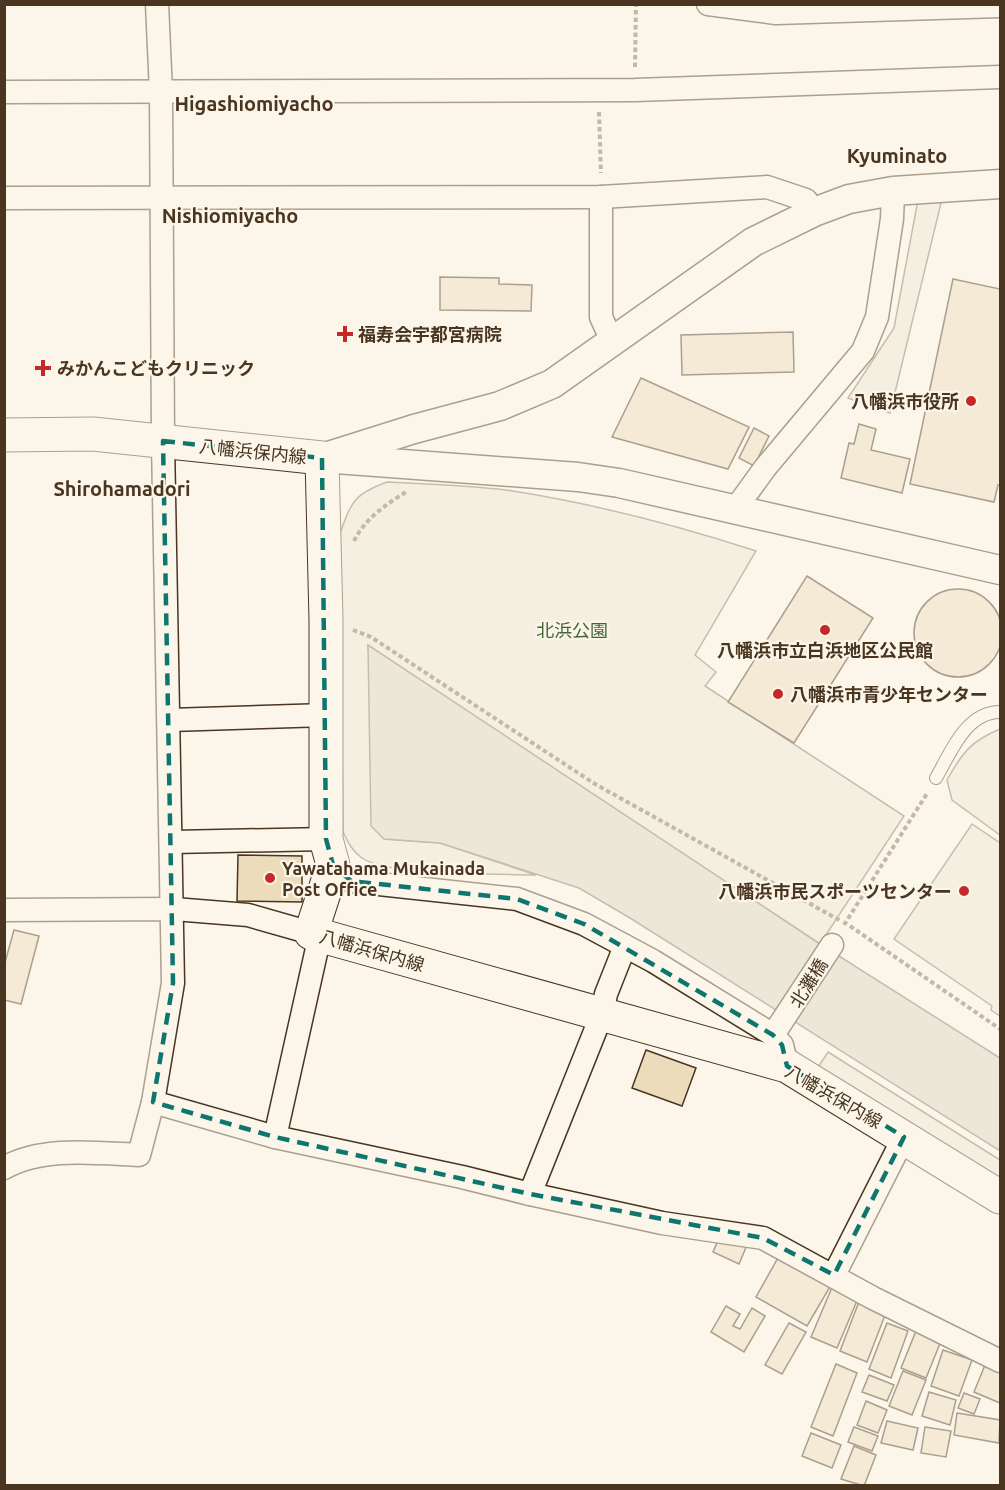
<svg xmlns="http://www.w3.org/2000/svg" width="1005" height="1490" font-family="Ubuntu,'Noto Sans JP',sans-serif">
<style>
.green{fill:#ede6d9;stroke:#887966;stroke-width:1.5}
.water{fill:#dcd4c6;stroke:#887966;stroke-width:1.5}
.building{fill:#ecdcbc;stroke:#4a3520;stroke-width:1.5}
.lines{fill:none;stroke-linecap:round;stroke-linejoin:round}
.service-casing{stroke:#4a3520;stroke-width:14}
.minor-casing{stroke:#4a3520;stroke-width:25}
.tertiary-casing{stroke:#4a3520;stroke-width:31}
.secondary-casing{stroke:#4a3520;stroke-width:35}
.path{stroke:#7f6f5c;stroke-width:4;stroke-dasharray:4.5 3;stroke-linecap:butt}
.service{stroke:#fbf6e9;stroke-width:12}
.minor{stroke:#fbf6e9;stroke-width:22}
.tertiary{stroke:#fbf6e9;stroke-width:28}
.secondary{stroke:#fbf6e9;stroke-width:33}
.marked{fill:none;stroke:#0f766e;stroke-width:4.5;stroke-dasharray:12 8;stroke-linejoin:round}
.poi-dot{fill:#c62828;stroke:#fbf6e9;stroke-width:2}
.labels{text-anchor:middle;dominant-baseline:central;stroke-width:4.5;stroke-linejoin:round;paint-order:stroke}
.poi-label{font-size:18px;font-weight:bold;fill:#4a3520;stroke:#fbf6e9;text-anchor:start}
.street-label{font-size:18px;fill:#4a3520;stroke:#fbf6e9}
.park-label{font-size:18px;fill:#436837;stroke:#fbf6e9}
.neighbourhood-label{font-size:20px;font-weight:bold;fill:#4a3520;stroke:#fbf6e9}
</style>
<rect width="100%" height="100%" fill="#fbf6e9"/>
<g class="green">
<path d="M942 199 890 413 848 398 894 328 918 200Z"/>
<path d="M387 482C426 484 467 485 506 490 592 503 673 524 756 551L695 655 716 672 705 686 904 816 820 944 368 646 385 839 440 843 536 875C501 874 387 876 362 858 352 851 348 842 343 832L340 534C351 502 354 494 387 482Z"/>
<path d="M1000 729V835L952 800 947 780C962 753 971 741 1000 729Z"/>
<path d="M972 824 1000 843V1016L991 1010 992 1006 894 939Z"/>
<path d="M828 1052 1000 1160V1181L817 1069Z"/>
</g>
<path class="water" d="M368 645 820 944 1000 1058V1151L630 918 579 888 440 843 384 839 371 826Z"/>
<g class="building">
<path d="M440 277 499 278V284L532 285 531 311 440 310Z"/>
<path d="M953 279 1000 289V485H998L994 502 910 484Z"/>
<path d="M793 332 794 372 682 375 681 335Z"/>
<path d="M641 378 749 427 728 469 612 437Z"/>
<path d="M859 424 876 429 871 450 910 459 902 493 841 478 849 443 854 444Z"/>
<path d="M754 428 769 436 754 466 739 458Z"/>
<path d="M807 576 873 618 794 743 728 702Z"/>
<circle cx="958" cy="633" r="44"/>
<path d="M238 855 302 856V902L237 901Z"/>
<path d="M14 930 39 936 21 1004 4 1000V966Z"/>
<path d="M646 1050 696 1068 682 1106 632 1088Z"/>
<path d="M721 1234 747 1245 739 1264 713 1252Z"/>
<path d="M779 1256 831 1285 807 1326 756 1297Z"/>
<path d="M833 1285 859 1296 837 1348 811 1337Z"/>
<path d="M860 1299 887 1310 867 1362 840 1351Z"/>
<path d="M726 1306 740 1314 733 1326 740 1329 752 1308 765 1316 744 1352 711 1332Z"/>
<path d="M789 1323 806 1332 782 1374 765 1365Z"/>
<path d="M887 1323 908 1331 891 1378 869 1369Z"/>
<path d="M916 1331 941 1341 926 1378 901 1368Z"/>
<path d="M943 1350 972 1360 959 1396 931 1386Z"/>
<path d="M836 1364 857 1373 833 1436 811 1427Z"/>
<path d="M985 1365 1000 1371V1403L974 1392Z"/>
<path d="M903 1371 926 1380 912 1415 889 1406Z"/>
<path d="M869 1375 894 1385 887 1401 862 1392Z"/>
<path d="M929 1392 956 1400 950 1425 922 1416Z"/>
<path d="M964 1393 980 1399 974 1414 958 1408Z"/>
<path d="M866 1401 887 1410 878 1433 857 1425Z"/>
<path d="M957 1413 1000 1420 999 1443 954 1435Z"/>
<path d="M887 1421 918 1428 913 1450 881 1443Z"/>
<path d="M854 1427 878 1436 872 1451 848 1442Z"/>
<path d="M925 1427 951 1431 946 1457 921 1453Z"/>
<path d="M811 1433 841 1445 832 1468 802 1456Z"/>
<path d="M854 1446 876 1455 864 1486 841 1479Z"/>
</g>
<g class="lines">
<g class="service-casing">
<path id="service" d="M936 778C951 752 966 712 1000 712"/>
</g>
<g class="minor-casing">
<g id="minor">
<path d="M708 4 776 13 1000 6"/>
<path d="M4 92 635 90 1000 77"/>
<path d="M601 197V317L612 341"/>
<path d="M4 198 601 197 767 187 806 200 814 212"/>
<path d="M736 508 765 468 863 351 877 317 892 219 893 191"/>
<path d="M170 720 326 715"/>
<path d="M173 842 326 839"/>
<path d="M333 865 351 881 517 899 584 924 653 961 773 1035 782 1045 787 1066"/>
<path d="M4 910 174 909 248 915 311 933"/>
<path d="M773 1035 832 945"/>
<path d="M153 1102 275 1137 462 1177 530 1194 662 1223 763 1238 873 1298 1000 1361"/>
<path d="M275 1137 320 935"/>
<path d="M4 1168C42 1146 96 1153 139 1155L153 1102 173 983 163 441 161 92 157 4"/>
<path d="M530 1194 602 1014 606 994 625 946"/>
<path d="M834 1275 904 1137"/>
</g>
</g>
<g class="tertiary-casing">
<g id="tertiary">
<path d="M322 458 414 429 500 406 552 384 753 242 814 212 849 199 893 191 1000 184"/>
<path d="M336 459 578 477 619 483 1000 570"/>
</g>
</g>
<g class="secondary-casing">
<path id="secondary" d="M4 435 93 434 322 458 326 620V839L333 865 311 933 787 1066 1000 1197"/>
</g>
<g class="path">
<path d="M635 67 636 4"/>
<path d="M599 112 601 173"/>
<path d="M354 541C364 520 386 504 406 492"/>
<path d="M353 630 371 637 595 784 841 921"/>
<path d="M844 925 928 792"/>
<path d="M850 926 1000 1029"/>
</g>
<use href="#service" class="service"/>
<use href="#minor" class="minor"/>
<use href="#tertiary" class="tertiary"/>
<use href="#secondary" class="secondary"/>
</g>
<path d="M0 0H1005V1490H0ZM163 441 322 458 326 839 333 865 351 881 517 899 584 924 773 1035 782 1045 787 1066 904 1137 834 1275 763 1238 530 1194 275 1137 153 1102 173 983Z" fill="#fbf6e9" fill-opacity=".55" fill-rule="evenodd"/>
<path class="marked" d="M163 441 322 458 326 839 333 865 351 881 517 899 584 924 773 1035 782 1045 787 1066 904 1137 834 1275 763 1238 530 1194 275 1137 153 1102 173 983Z"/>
<g class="poi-dot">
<path d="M342 325h6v6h6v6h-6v6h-6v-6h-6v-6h6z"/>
<path d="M40 359h6v6h6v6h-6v6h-6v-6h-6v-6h6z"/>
<circle cx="971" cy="401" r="6"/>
<circle cx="825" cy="630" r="6"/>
<circle cx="778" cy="694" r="6"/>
<circle cx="270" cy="878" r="6"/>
<circle cx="964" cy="891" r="6"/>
</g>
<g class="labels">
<g class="poi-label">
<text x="358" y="334">福寿会宇都宮病院</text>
<text x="57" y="368">みかんこどもクリニック</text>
<text x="959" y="401" text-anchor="end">八幡浜市役所</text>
<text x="825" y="650" text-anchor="middle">八幡浜市立白浜地区公民館</text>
<text x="790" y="694">八幡浜市青少年センター</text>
<text x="282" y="868">Yawatahama Mukainada<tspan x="282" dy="21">Post Office</tspan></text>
<text x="952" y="891" text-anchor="end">八幡浜市民スポーツセンター</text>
</g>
<g class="street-label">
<text transform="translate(253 451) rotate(6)">八幡浜保内線</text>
<text transform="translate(372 950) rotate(16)">八幡浜保内線</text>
<text transform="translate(808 983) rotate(-58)">北灘橋</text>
<text transform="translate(834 1096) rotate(30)">八幡浜保内線</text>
</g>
<g class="park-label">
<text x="572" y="630">北浜公園</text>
</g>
<g class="neighbourhood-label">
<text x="254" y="103">Higashiomiyacho</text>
<text x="897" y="155">Kyuminato</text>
<text x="230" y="215">Nishiomiyacho</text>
<text x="122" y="488">Shirohamadori</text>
</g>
</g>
<rect width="1005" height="1490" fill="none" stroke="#4a3520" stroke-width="12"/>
</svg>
